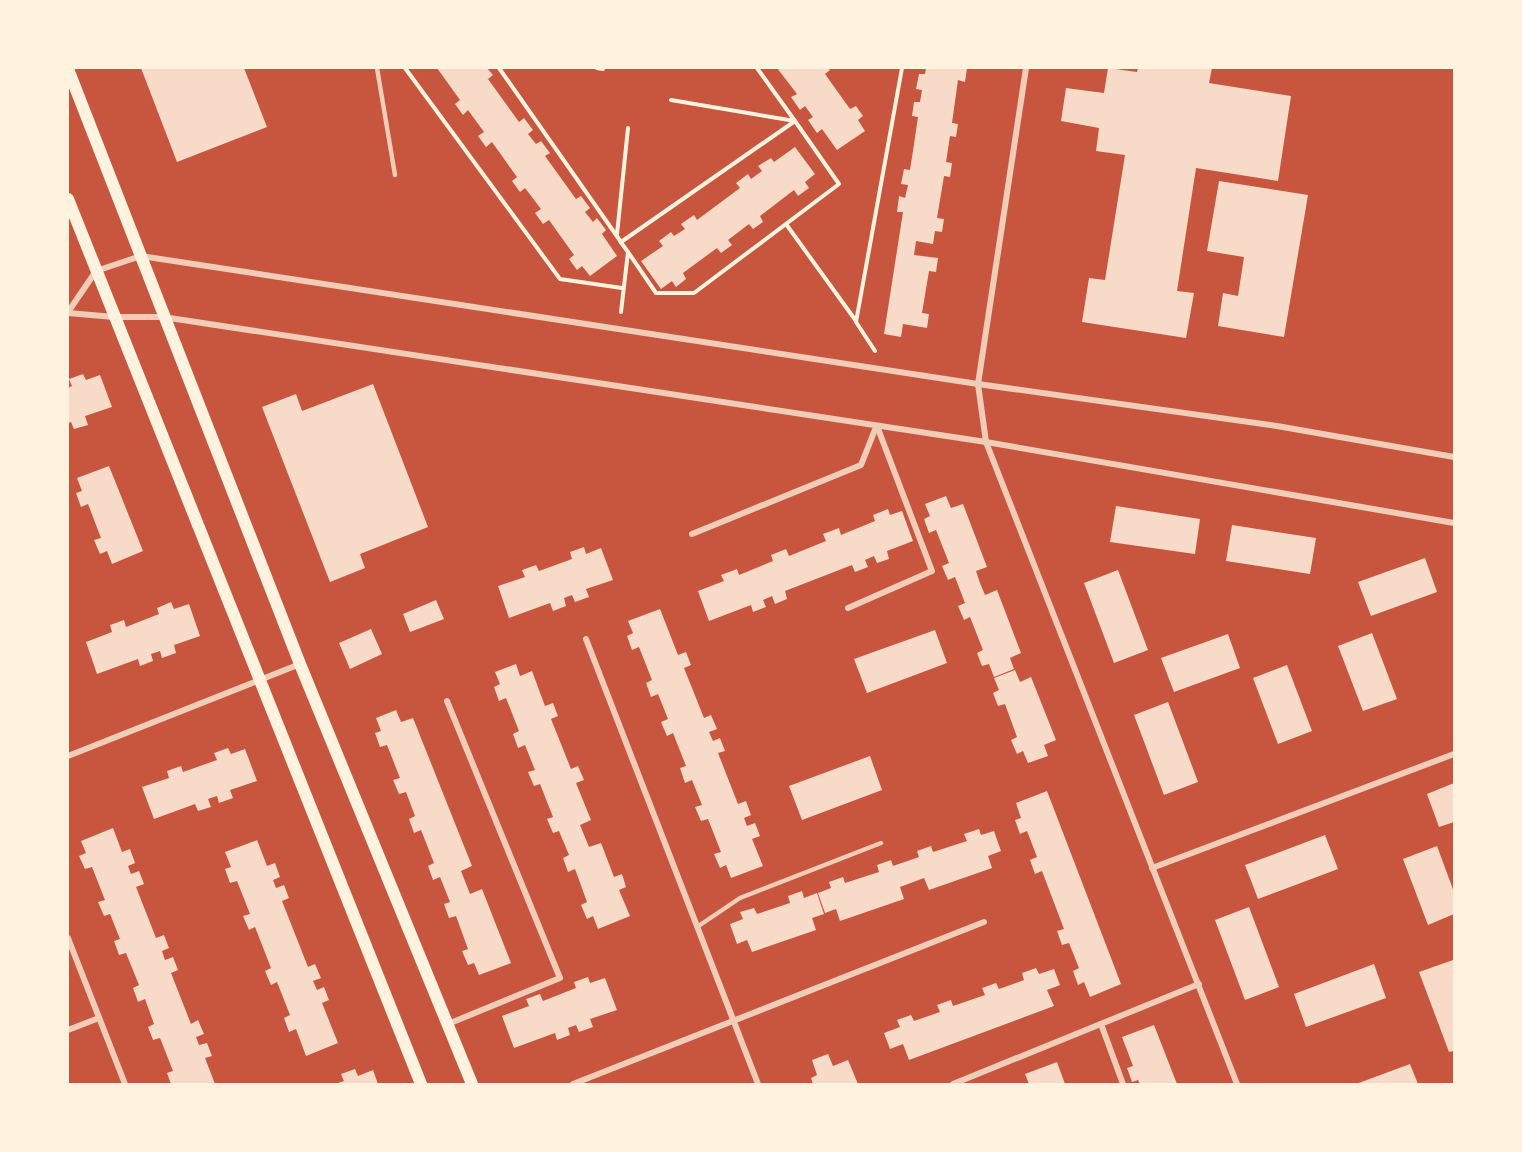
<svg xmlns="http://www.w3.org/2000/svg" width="1522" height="1152" font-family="Manrope,sans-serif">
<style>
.building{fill:#f7dbc8}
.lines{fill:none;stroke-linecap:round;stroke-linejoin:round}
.path{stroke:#fff3e0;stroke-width:4}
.service{stroke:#f1ccb7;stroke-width:4.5}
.minor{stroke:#f1ccb7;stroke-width:6}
.secondary{stroke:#fff3e0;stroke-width:12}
</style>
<rect width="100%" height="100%" fill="#c8553d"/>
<g class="building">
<path d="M141 68H244L267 127 177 162Z"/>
<path d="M437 68H487L493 75 488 79 519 122 524 118 533 130 528 134 536 144 541 141 550 153 545 156 576 199 581 196 590 208 585 212 593 222 597 218 606 230 602 234 617 256 590 276 582 266 577 270 569 259 574 255 549 220 543 224 535 213 541 209 525 188 520 192 512 181 517 177 492 142 486 147 478 136 484 132 468 110 463 115 455 104 460 100Z"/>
<path d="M777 68H828L830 70 825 74 850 109 856 106 863 116 858 120 865 131 837 150 822 129 817 133 808 120 813 117 805 106 800 110 791 97 797 94Z"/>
<path d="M926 68H967L965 82 958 80 952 123 958 124 956 137 950 136 946 162 952 163 950 177 944 176 937 218 944 219 942 232 935 231 933 244 916 241 914 255 938 258 936 272 929 271 922 313 929 314 927 328 903 324 901 337 884 334 903 212H897L899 196 905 198 908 185 901 184 904 169 910 170 914 144 918 117 912 116 914 102H920L922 90 916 89 919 74H925Z"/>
<path d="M1108 68 1137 72 1138 68H1212L1209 83 1291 96 1278 181 1196 168 1177 291 1194 293 1186 338 1082 322 1089 278 1105 280 1125 155 1096 151 1099 128 1061 121 1066 88 1104 93Z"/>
<path d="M795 147 815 174 805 182 809 188 798 196 794 190 760 216 763 222 753 229 749 224 728 240 732 245 721 253 717 248 683 273 686 279 676 287 672 281 661 289 641 261 663 246 659 241 671 232 674 236 685 229 681 224 694 215 697 220 740 188 736 183 748 174 751 179 762 171 758 166 771 158 774 162Z"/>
<path d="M1219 181 1308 195 1284 337 1218 326 1223 293 1238 296 1244 257 1207 251Z"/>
<path d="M83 374 86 380 100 375 112 407 85 416 88 425 74 429 71 422 68 423V388L72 386 69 379Z"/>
<path d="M373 384 428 527 360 554 365 568 330 582 262 407 296 394 302 411Z"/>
<path d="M109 466 143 551 112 564 107 551 100 554 94 540 101 538 88 504 81 507 76 493 82 491 77 478Z"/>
<path d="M946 496 951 508 963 504 987 567 976 571 980 583 985 595 997 590 1021 653 1010 658 1014 669 994 677 989 664 982 666 977 653 983 650 970 617 964 620 958 606 965 603 955 577 948 580 942 566 949 563 936 530 929 533 924 519 930 516 925 504Z"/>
<path d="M1116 506 1200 519 1195 554 1110 542Z"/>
<path d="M888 509 890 515 902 511 913 541 887 551 889 559 877 563 874 556 865 560 868 567 855 572 852 565 785 591 787 599 775 604 772 596 763 600 766 607 753 612 751 605 709 621 698 591 724 581 721 575 737 569 739 575 773 561 771 555 786 549 789 556 826 541 823 534 839 528 841 535 875 521 873 515Z"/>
<path d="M1232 525 1316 538 1310 574 1226 561Z"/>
<path d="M584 547 586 554 601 548 613 580 586 589 589 597 575 602 572 595 564 598 566 606 553 611 550 603 509 618 498 586 525 577 522 570 536 565 539 571 572 559 570 552Z"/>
<path d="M1425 558 1437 592 1371 616 1358 582Z"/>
<path d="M1118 570 1148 650 1114 663 1084 583Z"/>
<path d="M436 600 444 619 410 632 403 614Z"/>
<path d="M171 602 174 609 189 604 200 636 174 645 176 653 162 658 160 651 151 654 153 661 140 666 138 659 97 674 86 642 112 632 110 625 124 620 126 627 159 614 157 608Z"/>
<path d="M660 609 678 655 686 652 691 665 684 668 704 718 711 715 717 729 709 732 713 741 720 738 725 751 718 753 738 804 746 801 751 815 744 818 747 826 755 823 760 836 752 839 763 866 731 878 726 865 720 868 714 854 721 852 708 819 701 821 695 807 702 805 692 780 685 783 680 768 686 766 673 733 667 736 661 722 668 719 658 694 651 697 646 683 652 680 639 647 632 650 627 636 633 633 628 621Z"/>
<path d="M371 629 382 654 350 669 339 643Z"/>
<path d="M935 630 947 663 867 693 854 659Z"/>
<path d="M1372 633 1397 699 1363 711 1338 646Z"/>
<path d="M1228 634 1240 668 1174 692 1161 658Z"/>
<path d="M516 664 520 676 532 671 545 706 553 703 558 716 551 719 571 769 578 766 584 780 576 783 591 820 580 825 589 847 601 843 614 877 622 874 626 887 619 890 630 916 598 929 593 916 587 919 581 905 587 902 575 869 568 872 563 858 569 855 559 831 553 833 547 819 553 817 540 784 534 786 528 772 535 770 525 745 518 748 513 734 519 731 506 698 499 701 494 687 500 684 495 672Z"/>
<path d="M1287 665 1312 731 1278 744 1253 678Z"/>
<path d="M1015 670 1020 682 1031 677 1056 740 1044 745 1048 756 1028 763 1023 751 1017 754 1011 740 1017 737 1005 704 998 706 993 693 999 690 994 678Z"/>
<path d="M1168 702 1198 782 1164 795 1134 715Z"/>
<path d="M396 710 401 722 413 718 472 866 461 871 470 894 482 889 511 963 479 975 474 963 468 965 462 951 468 949 456 916 449 918 444 904 450 902 440 877 433 880 428 866 434 863 421 830 414 833 409 819 415 816 406 792 399 794 393 780 400 778 387 745 380 747 375 733 381 731 376 718Z"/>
<path d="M228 748 231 754 245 749 257 781 230 790 233 798 219 803 217 796 208 799 211 807 198 811 195 804 154 819 142 787 169 778 167 771 181 766 183 772 217 760 214 753Z"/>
<path d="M870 756 882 790 802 820 789 786Z"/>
<path d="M1454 783V822L1439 827 1427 794Z"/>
<path d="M1047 791 1121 984 1090 997 1084 982 1078 985 1073 971 1079 968 1069 943 1062 945 1057 931 1064 929 1042 871 1035 874 1030 860 1037 857 1027 831 1020 834 1015 820 1021 818 1016 803Z"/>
<path d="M113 828 122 852 130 849 135 863 128 866 131 874 139 871 144 884 136 887 156 938 164 935 169 948 162 951 165 960 173 957 178 970 171 973 191 1024 198 1020 204 1034 196 1037 199 1045 207 1043 212 1056 205 1058 215 1084H171L167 1073 173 1071 160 1038 153 1040 148 1027 154 1024 145 999 138 1002 133 988 139 985 126 953 119 955 114 941 120 939 110 914 104 916 98 902 105 900 92 867 85 869 79 856 86 853 81 841Z"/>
<path d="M979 829 981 835 994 831 1001 851 988 856 992 868 929 890 924 878 900 887 904 899 840 921 836 909 825 913 818 893 831 888 829 882 843 877 845 883 879 872 877 865 891 860 893 866 919 857 917 851 931 846 933 852 967 841 964 834Z"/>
<path d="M1325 835 1338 869 1258 899 1245 865Z"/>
<path d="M257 840 267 866 275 863 280 877 273 880 276 888 284 885 289 898 282 901 308 967 315 964 321 978 313 981 317 990 324 987 329 1000 322 1003 338 1043 306 1056 296 1029 289 1032 284 1018 290 1015 277 982 271 985 265 971 271 968 255 927 249 930 243 916 250 914 237 881 230 883 225 869 231 867 225 852Z"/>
<path d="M1437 846 1454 892V914L1428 925 1403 859Z"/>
<path d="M802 891 804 898 817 893 824 914 812 918 816 930 752 952 747 940 737 944 730 924 743 919 740 912 754 908 757 914 790 903 788 896Z"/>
<path d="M1249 907 1279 987 1245 1000 1215 920Z"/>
<path d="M1453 960 1454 1051 1449 1052 1419 972Z"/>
<path d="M1374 964 1386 998 1306 1027 1294 994Z"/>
<path d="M1036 968 1039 974 1054 969 1060 985 1047 990 1054 1006 909 1060 903 1044 890 1049 884 1033 900 1027 897 1020 911 1015 914 1021 940 1012 937 1005 951 1000 953 1006 985 995 982 988 996 983 999 989 1024 980 1022 973Z"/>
<path d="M588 977 590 983 605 978 617 1010 590 1019 593 1027 579 1032 576 1025 568 1028 570 1035 557 1040 555 1033 514 1048 502 1016 529 1006 526 999 540 994 543 1001 576 988 574 982Z"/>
<path d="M1154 1025 1177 1084H1140L1138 1080 1132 1082 1127 1068 1133 1066 1122 1037Z"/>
<path d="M828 1054 833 1066 848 1060 858 1084H813L811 1078 817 1075 812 1060Z"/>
<path d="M1057 1062 1065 1084H1029L1025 1074Z"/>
<path d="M1410 1064 1418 1084H1356Z"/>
<path d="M355 1069 358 1076 373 1070 378 1084H335L344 1081 341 1074Z"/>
</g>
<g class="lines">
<g class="path">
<path d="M405 68 560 279 622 288"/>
<path d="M499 68 621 242 795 121 757 68"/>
<path d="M597 68 603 69"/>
<path d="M786 224 856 321"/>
<path d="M617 234 628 128"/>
<path d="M620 241 628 252 621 312"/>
<path d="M628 252 656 293H694L839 184 795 121 671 100"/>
<path d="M875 351 856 322 902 68"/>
</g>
<g class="service">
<path d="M377 68 395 175"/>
<path d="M697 927 740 898 881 843"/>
</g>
<g class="minor">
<path d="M1026 68 978 384 986 442 1237 1084"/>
<path d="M68 312 96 271 141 256 978 384 1277 426 1454 457"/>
<path d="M68 313 114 317H163L986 442 1454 523"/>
<path d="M692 534 861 465 876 427"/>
<path d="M848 608 932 571 877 426"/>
<path d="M586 639 758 1084"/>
<path d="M447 701 560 978 448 1024"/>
<path d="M68 756 300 664"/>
<path d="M1152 868 1454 754"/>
<path d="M68 938 125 1084"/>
<path d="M1101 1024 1123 1084"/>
<path d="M68 1030 99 1018"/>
<path d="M573 1084 984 922"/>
<path d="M953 1084 1199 984"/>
</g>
<g class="secondary">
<path d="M68 69 300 664 472 1084"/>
<path d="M68 199 421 1084"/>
</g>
</g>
<rect width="1522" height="1152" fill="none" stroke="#fff3e0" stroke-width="138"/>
</svg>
